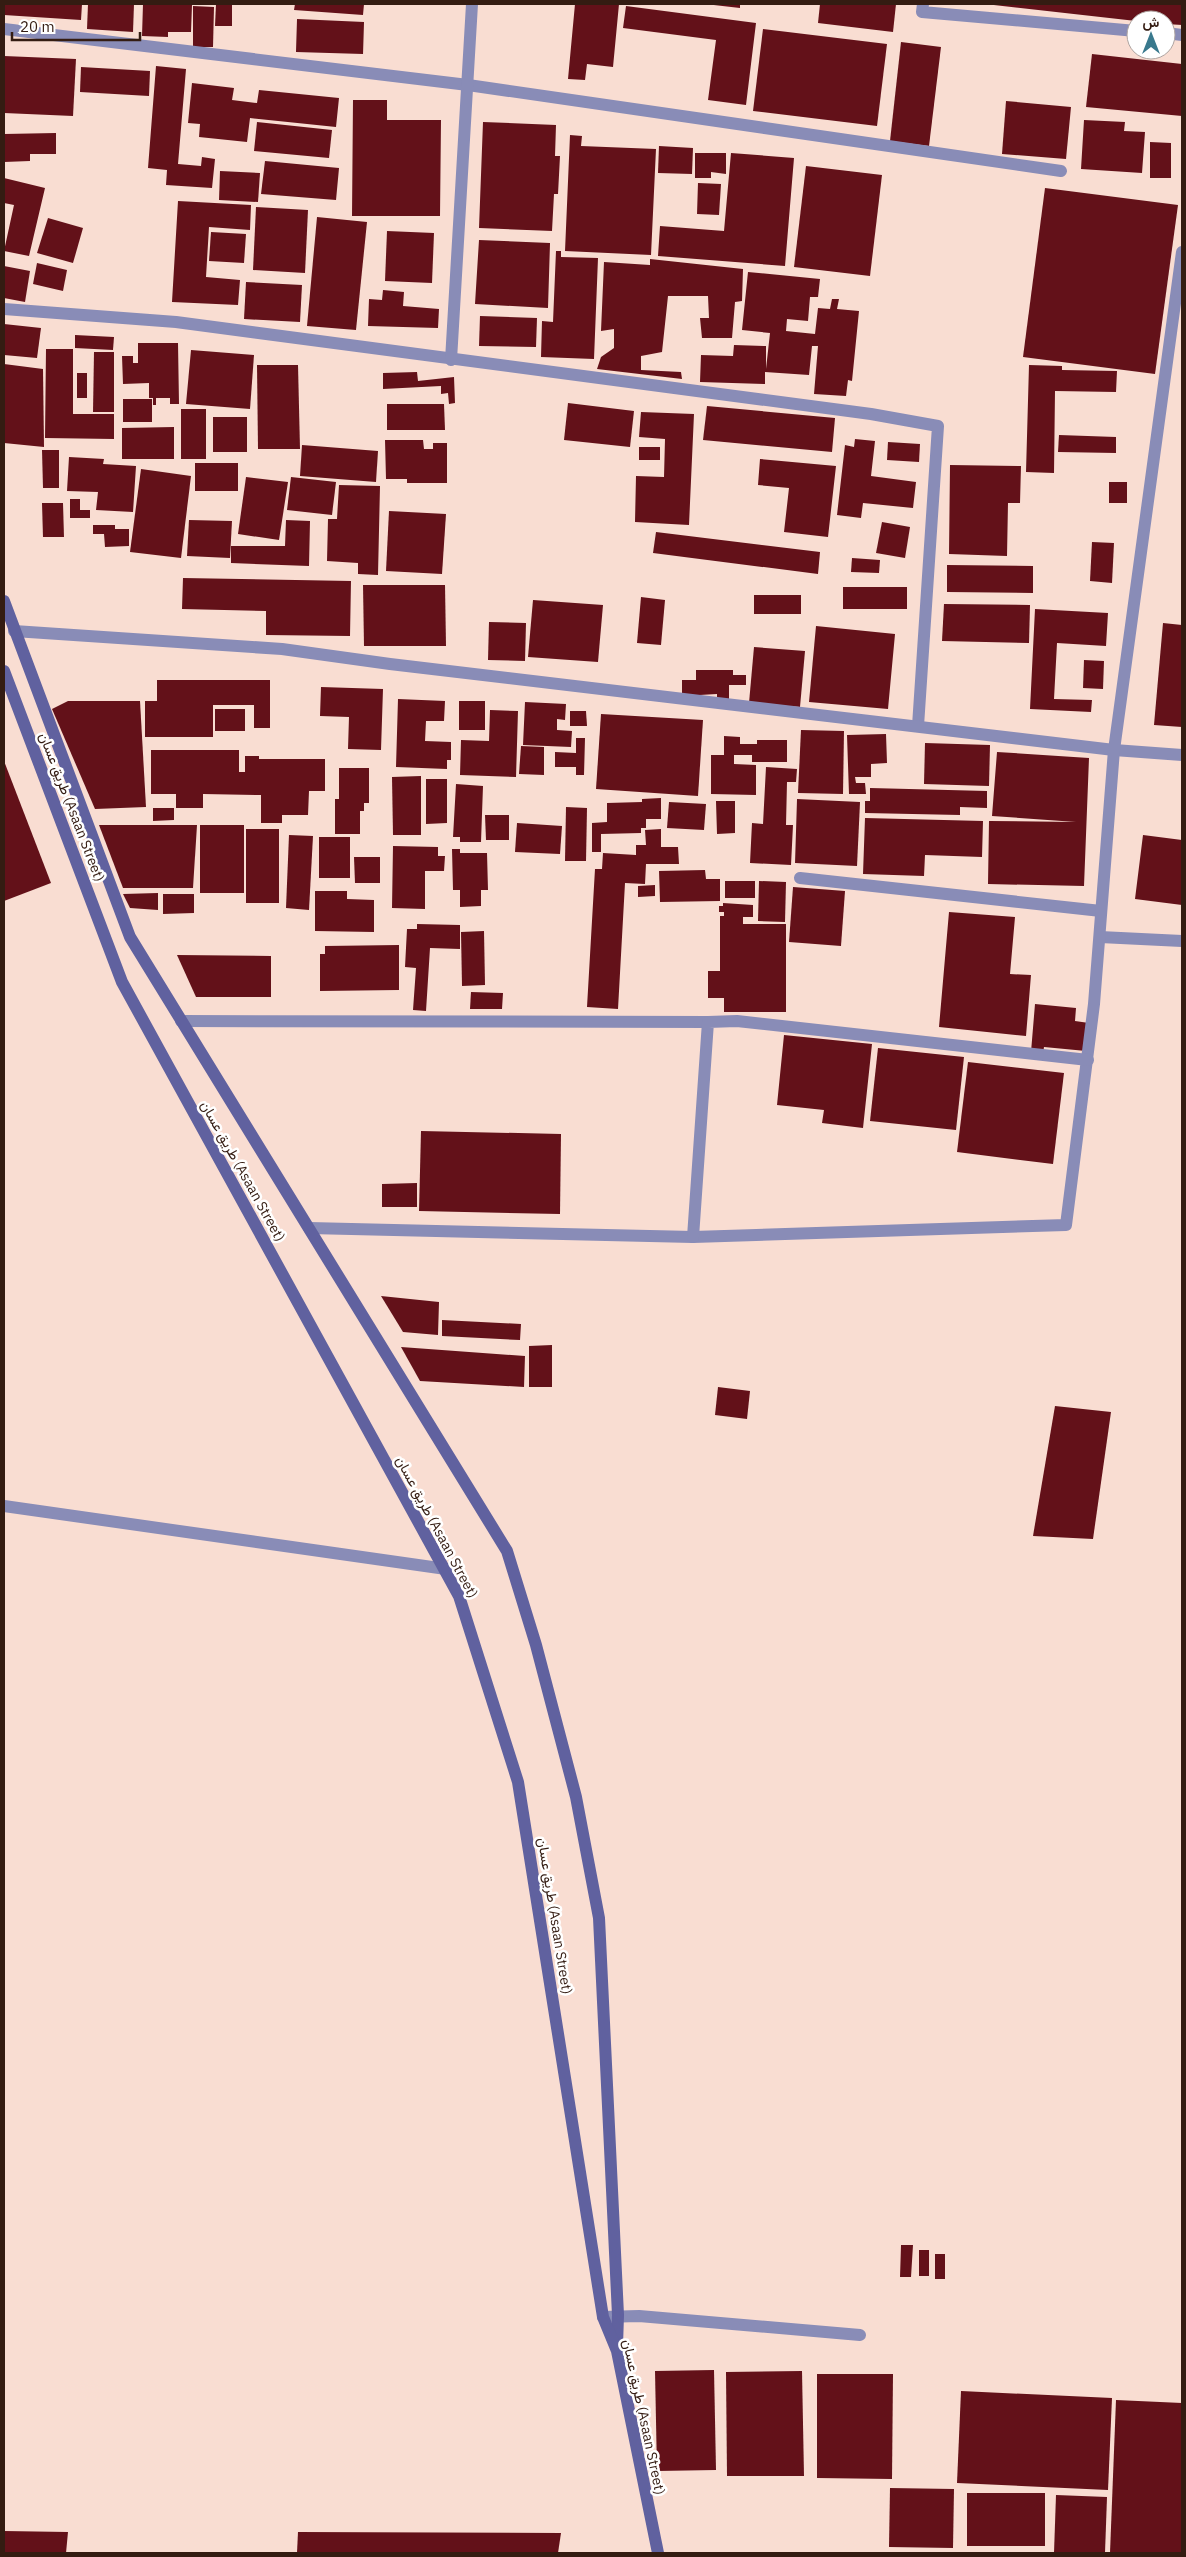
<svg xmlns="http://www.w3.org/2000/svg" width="1186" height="2557" font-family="'IBM Plex Sans',Vazirmatn,sans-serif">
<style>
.building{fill:#631119}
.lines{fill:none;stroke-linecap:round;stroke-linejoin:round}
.lane{stroke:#898cb7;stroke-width:12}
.street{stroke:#898cb7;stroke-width:12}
.secondary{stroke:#60619f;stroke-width:12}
.labels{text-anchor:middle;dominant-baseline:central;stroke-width:5;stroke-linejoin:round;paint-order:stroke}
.street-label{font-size:14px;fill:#341c12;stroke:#fff}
</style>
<rect width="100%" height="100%" fill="#f9ddd2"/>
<g class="building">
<path d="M4 4H82L81 20 4 15Z"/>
<path d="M88 4H134L133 32 87 29Z"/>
<path d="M143 4 192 5 191 32H168V37L142 36Z"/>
<path d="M216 4H232V26H215Z"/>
<path d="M295 4H364L363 15 294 10Z"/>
<path d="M575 4H619L613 67 587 64 585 80 568 79Z"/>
<path d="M705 4H740V8Z"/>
<path d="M820 4H896L893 32 818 23Z"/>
<path d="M985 4H1182V25L1166 24V20L1136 21Z"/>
<path d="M193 6 214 7 213 47H193Z"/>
<path d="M626 6 756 23 746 105 708 100 716 40 623 28Z"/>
<path d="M297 19 364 22 363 54 296 52Z"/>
<path d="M763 29 887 44 877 126 753 111Z"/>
<path d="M901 42 941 47 929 146 890 141Z"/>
<path d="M1092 54 1182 64V116L1086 107Z"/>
<path d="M4 56 76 59 73 116 4 113Z"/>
<path d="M156 66 186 69 178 164 201 166 202 157 215 159 212 188 166 185 167 170 148 168Z"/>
<path d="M81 67 150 71 149 96 80 92Z"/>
<path d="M192 83 234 88 232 100 257 103 259 90 339 98 336 127 250 118 247 142 199 137 200 124 188 123Z"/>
<path d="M353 100H387V120H441L440 216H352Z"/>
<path d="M1006 101 1071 107 1066 159 1002 154Z"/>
<path d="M1084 120 1125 122 1124 131 1145 132 1142 173 1081 169Z"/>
<path d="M257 122 332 130 329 158 254 151Z"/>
<path d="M483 122 556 125 555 156H560L558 194H554L552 231 479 228Z"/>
<path d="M56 133V154H30V161L4 162V134Z"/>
<path d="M570 135 582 136 581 146 656 149 651 255 565 251Z"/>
<path d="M1150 142 1171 143V178H1150Z"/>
<path d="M659 146 693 148 692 174 658 173Z"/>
<path d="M695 153H726V174L711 172V178H695Z"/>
<path d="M731 153 794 158 785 266 658 256 660 226 724 231Z"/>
<path d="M265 161 339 168 336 200 261 194Z"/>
<path d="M806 166 882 175 870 276 794 267Z"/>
<path d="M220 171 260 173 258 202 219 200Z"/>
<path d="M4 178 45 188 29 256 4 251 14 205 4 203Z"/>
<path d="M698 183 721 184 719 215 697 214Z"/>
<path d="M1045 188 1178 205 1155 374 1023 357Z"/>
<path d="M178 201 251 205 250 230 209 227 206 277 240 280 238 305 172 302Z"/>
<path d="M256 207 308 210 305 273 253 270Z"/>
<path d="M317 217 367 222 356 330 307 326Z"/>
<path d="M48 218 83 228 73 263 37 253Z"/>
<path d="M387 231 434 233 432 283 385 281Z"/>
<path d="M211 232 246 234 244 263 209 261Z"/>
<path d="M479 240 550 243 548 308 475 304Z"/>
<path d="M556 251H561V257L598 258 594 359 541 357 542 321 553 322Z"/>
<path d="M650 259 743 269 742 301 735 302 732 338H702L700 318H709L708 296H668L662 352 641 356V370L681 372 682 379 597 369 601 357 614 348V329L601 331 604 262 650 265Z"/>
<path d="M37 263 67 270 63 291 33 284Z"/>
<path d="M4 266 30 271 25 302 4 298Z"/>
<path d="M748 272 820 279 818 297H810L808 321 787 319 786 331 815 334 818 308 830 309 832 299H839L837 309 859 311 852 381 848 380 846 396 814 394 818 346H812L809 375 765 372V384L700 382 701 355 733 356 734 345 766 346V369L770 333 742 330Z"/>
<path d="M246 282 302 285 300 322 244 319Z"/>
<path d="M383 290 404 292 403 306 439 309 438 328 368 326 369 299 382 300Z"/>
<path d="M480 316 537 318 536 347 479 346Z"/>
<path d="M4 324 41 328 37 358 4 355Z"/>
<path d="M75 335 114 337 113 350 75 348Z"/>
<path d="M138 343H178L179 404H170V398H156V405H153V398H149V383L123 384 122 356H133V363H138Z"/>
<path d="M46 349H73V414H114V439L45 438Z"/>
<path d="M191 350 254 355 250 409 186 404Z"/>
<path d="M94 352H114V412H93Z"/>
<path d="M4 364 43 369 44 447 4 443Z"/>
<path d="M257 365H298L300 449H258Z"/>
<path d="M1029 365 1062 366V370L1117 371 1116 392 1055 391 1054 473 1026 472Z"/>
<path d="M417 372 418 381 454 377 455 403 449 404 448 393 441 394V386L383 389V373Z"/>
<rect x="77" y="373" width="10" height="25"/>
<rect x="123" y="399" width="29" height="23"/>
<path d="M568 403 634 411 630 447 564 440Z"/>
<path d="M387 404H444L445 430H387Z"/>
<path d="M707 406 835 418 832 452 703 440Z"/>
<rect x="181" y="409" width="25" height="50"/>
<path d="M641 412 694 414 689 525 635 522 636 476 664 477 665 439 639 437Z"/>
<rect x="213" y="417" width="34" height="35"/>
<path d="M174 427V459H122V428Z"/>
<path d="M1059 435 1116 437V453L1058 452Z"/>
<path d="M855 439 875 441 871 476 916 482 913 508 863 503 861 518 837 515 845 445 854 447Z"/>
<path d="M385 440H423L424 449H433V443H447V483H407V479H386Z"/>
<path d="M888 442 920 444 919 462 887 460Z"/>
<path d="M302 445 378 451 376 482 300 476Z"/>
<rect x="639" y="447" width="21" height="13"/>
<path d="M42 450H59V488H43Z"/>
<path d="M69 457 104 459 103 464 136 466 133 512 96 510 98 492 67 491Z"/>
<path d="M760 459 836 466 828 537 784 532 789 488 758 485Z"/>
<rect x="195" y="463" width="43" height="28"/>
<path d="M950 465 1021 466 1020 503H1008L1007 556 949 554Z"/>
<path d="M141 469 191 476 181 558 130 552Z"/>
<path d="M246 477 288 482 279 540 238 534Z"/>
<path d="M291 477 336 482 332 515 287 510Z"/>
<rect x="1109" y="482" width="18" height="21"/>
<path d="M339 485 380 486 378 575 358 574V563L327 561 328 519H337Z"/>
<path d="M70 499H80V510H90V518H70Z"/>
<path d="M42 503H63L64 537H43Z"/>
<path d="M389 511 446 514 442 574 386 571Z"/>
<path d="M189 520 232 521 230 558 187 556Z"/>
<path d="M286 520 310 521 309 566 231 563V546H285Z"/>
<path d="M882 522 910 527 905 558 876 553Z"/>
<path d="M93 525H115V529H129V546L105 547 104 534H93Z"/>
<path d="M656 532 820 552 818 574 653 553Z"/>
<path d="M1092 542 1114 543 1112 583 1090 581Z"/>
<path d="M852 558 880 560 879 573 851 572Z"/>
<path d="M947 565 1033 566V593L947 592Z"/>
<path d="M183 578 351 581 350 636 266 635V611L182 609Z"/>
<path d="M363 585H445L446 646H364Z"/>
<rect x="843" y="587" width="64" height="22"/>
<rect x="754" y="595" width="47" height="19"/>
<path d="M641 597 665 600 661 645 637 643Z"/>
<path d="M533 600 603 605 598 662 528 657Z"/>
<path d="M944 604 1030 605 1029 643 942 641Z"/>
<path d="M1035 609 1108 613 1106 646 1057 643 1054 699 1092 700 1091 712 1030 709Z"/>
<path d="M489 622 526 623 525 661 488 660Z"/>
<path d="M1163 623 1182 625V727L1154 725Z"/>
<path d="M816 626 895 634 888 709 809 702Z"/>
<path d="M754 647 805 651 800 707 749 703Z"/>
<path d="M1084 660 1104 661 1103 689 1083 688Z"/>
<path d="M696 670H733V675H746V685H729V700H717V694L682 696V680H696Z"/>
<path d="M157 680H270V728H254V705H213V737H145V701H157Z"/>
<path d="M321 687 383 689 381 750 348 749 349 717 320 716Z"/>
<path d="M398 699 445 701 444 721H426L425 741 451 742V760H447V769L396 767Z"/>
<path d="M68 701H140L146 807 95 809 52 709Z"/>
<rect x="459" y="701" width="26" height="29"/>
<path d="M525 702 566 704 565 720 557 719V730L572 731 571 747 523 745Z"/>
<rect x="215" y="709" width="30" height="22"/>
<path d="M490 710 518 711 516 777 460 775 461 740 489 741Z"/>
<path d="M570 711H586L587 726H570Z"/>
<path d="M601 714 703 720 698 796 596 789Z"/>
<path d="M801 730 844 731 843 794 798 793Z"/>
<path d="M886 734 887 763 871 764V777H855L856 783H865L866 794H849L847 735Z"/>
<path d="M724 736 740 737V744H757V740H787V762H752V755H734V764L756 765V795L711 794V755H724Z"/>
<path d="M576 738H585L584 775H576V767H555V752L576 753Z"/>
<path d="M925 743 990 745 989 786 924 784Z"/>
<path d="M521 746 544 747V775L519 774Z"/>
<path d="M151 750H239V772H245V756H259V759H325V791H309L308 815H282V823H261V795L203 794V808H176V794H151Z"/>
<path d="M997 752 1089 758 1084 886 988 884 989 821 1076 822 992 816Z"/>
<path d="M4 761 51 883 4 901Z"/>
<path d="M766 767 797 769 796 782H787L786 825H793L791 865 750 863 752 823 763 824Z"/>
<path d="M339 768H369V803H364V811H360V834H335V799H339Z"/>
<path d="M421 776V835H393L392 777Z"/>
<path d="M426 779H447V823L426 824Z"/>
<path d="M456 784 483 786 481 842H460V837H453Z"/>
<path d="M870 788 987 791V808L960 807V815L865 813V801H870Z"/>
<path d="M661 798V819H646V828H641V833L601 834V852H592V823L607 822V803L642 802V799Z"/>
<path d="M797 799 860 802 857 866 795 863Z"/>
<path d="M716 801H735V833L717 834Z"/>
<path d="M669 802 706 804 704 830 667 828Z"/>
<path d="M566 807 587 808 586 861H565Z"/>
<path d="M153 808H174V820L153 821Z"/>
<path d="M485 815H509V840H486Z"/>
<path d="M865 818 983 821 982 857 925 855 924 876 863 874Z"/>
<path d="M517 823 562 826 560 854 515 852Z"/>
<path d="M99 825H197L193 888H123Z"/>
<rect x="200" y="825" width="44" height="68"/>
<rect x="246" y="829" width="33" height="74"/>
<path d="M661 829V847H678L679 864H646L645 884 625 883 618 1009 587 1007 595 869H602L603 853 636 855V845H646L645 830Z"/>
<path d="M289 835 313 836 309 910 286 908Z"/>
<path d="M1143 835 1182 840V905L1135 899Z"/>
<rect x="319" y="837" width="31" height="41"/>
<path d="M393 846 438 847V856H445L444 871H425V909L392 908Z"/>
<path d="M452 849H460V853H487L488 890H481V906L460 907V890H453Z"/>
<path d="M354 857H380V883H355Z"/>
<path d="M705 870 706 879H720V901L660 902 659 871Z"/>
<rect x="725" y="881" width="30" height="17"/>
<path d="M759 881 786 882 785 922 758 921Z"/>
<path d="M655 885V896L638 897V886Z"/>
<path d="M793 887 845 891 841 946 789 942Z"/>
<path d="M315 891H347V899L374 900V932L315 931Z"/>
<path d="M158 893V910L130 908 123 894Z"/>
<path d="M163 894H194V913L163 914Z"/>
<path d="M723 903 753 905V917H743V924H786V1012H724V998H708V971H720V916H724V912H719V906H723Z"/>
<path d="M949 912 1015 917 1010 974 1031 975 1026 1036 939 1027Z"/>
<path d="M417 924 460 925V949L430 948 426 1011 413 1010 416 968 405 967 407 929H417Z"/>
<path d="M484 931 485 985 462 986 461 932Z"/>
<path d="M399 945V990L320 991V954H325V946Z"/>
<path d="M177 955 271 956V997H196Z"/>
<path d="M471 992 503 993 502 1009H470Z"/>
<path d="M1035 1004 1076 1008 1075 1021 1089 1023 1086 1051 1044 1047 1043 1053 1031 1052Z"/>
<path d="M784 1035 872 1044 863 1128 822 1123 824 1110 777 1105Z"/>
<path d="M878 1048 964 1057 956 1130 870 1121Z"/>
<path d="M968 1062 1064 1073 1053 1164 957 1152Z"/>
<path d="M421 1131 561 1134 560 1214 419 1211Z"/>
<path d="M417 1183V1207H382V1184Z"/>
<path d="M381 1296 439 1302 438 1335 403 1332Z"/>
<path d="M442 1320 521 1324 520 1340 442 1336Z"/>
<path d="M552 1345V1387H529V1346Z"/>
<path d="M401 1347 525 1356 524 1387 420 1381Z"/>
<path d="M718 1387 750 1391 747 1419 715 1415Z"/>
<path d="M1055 1406 1111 1412 1093 1539 1033 1536Z"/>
<path d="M901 2245H913L911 2277H900Z"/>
<rect x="919" y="2250" width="10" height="26"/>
<rect x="935" y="2254" width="10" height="25"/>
<path d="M714 2370 716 2470 657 2471 655 2371Z"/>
<path d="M802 2371 804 2476H727L726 2372Z"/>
<path d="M817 2374H893L892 2479 817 2478Z"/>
<path d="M961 2391 1112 2398 1108 2490 957 2483Z"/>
<path d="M1116 2400 1182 2403V2553H1110Z"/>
<path d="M890 2488 954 2489 953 2548 889 2547Z"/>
<rect x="967" y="2493" width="78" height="53"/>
<path d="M1056 2495 1107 2497 1105 2553H1054Z"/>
<path d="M4 2531 68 2532 66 2553H4Z"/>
<path d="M298 2532 561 2533 558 2553H297Z"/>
</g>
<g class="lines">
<path class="lane" d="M4 1506 446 1569"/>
<g class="street">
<path d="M923 4 922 12 1136 31"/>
<path d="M4 29 468 85 1061 171"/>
<path d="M1166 33 1182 35"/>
<path d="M4 309 176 322 871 414 938 426 918 726"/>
<path d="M451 360 472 4"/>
<path d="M14 631 282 649 390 664 1114 750 1182 755"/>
<path d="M800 878 1101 911"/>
<path d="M1100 937 1182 941"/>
<path d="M181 1021 708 1022"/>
<path d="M309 1228 693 1237 1066 1225 1094 1004 1114 750 1182 252"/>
<path d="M693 1237 708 1022 737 1021 1088 1060"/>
<path d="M603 2317 639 2316 860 2335"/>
</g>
<g class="secondary">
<path d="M4 601 130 937 507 1551 536 1645 576 1797 599 1918 618 2315 617 2346"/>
<path d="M4 671 122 982 459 1596 518 1782 603 2317 617 2351 658 2553"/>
</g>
</g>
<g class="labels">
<g class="street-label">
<text transform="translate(72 807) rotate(69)">طريق عسان (Asaan Street)</text>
<text transform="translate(243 1171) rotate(61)">طريق عسان (Asaan Street)</text>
<text transform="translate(437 1527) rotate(62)">طريق عسان (Asaan Street)</text>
<text transform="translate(555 1916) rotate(81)">طريق عسان (Asaan Street)</text>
<text transform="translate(644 2417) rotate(78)">طريق عسان (Asaan Street)</text>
</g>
</g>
<rect width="1186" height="2557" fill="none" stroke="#341c12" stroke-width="10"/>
<g transform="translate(1151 35)"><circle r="24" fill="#ffffff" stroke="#aea4a0"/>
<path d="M0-4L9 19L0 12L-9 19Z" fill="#39798d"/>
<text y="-8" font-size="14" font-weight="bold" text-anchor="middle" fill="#341c12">ش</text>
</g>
<path d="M12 32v8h128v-8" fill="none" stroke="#341c12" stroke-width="2.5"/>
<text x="20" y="32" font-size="15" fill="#341c12" stroke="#ffffff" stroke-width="4" paint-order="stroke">20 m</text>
</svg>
